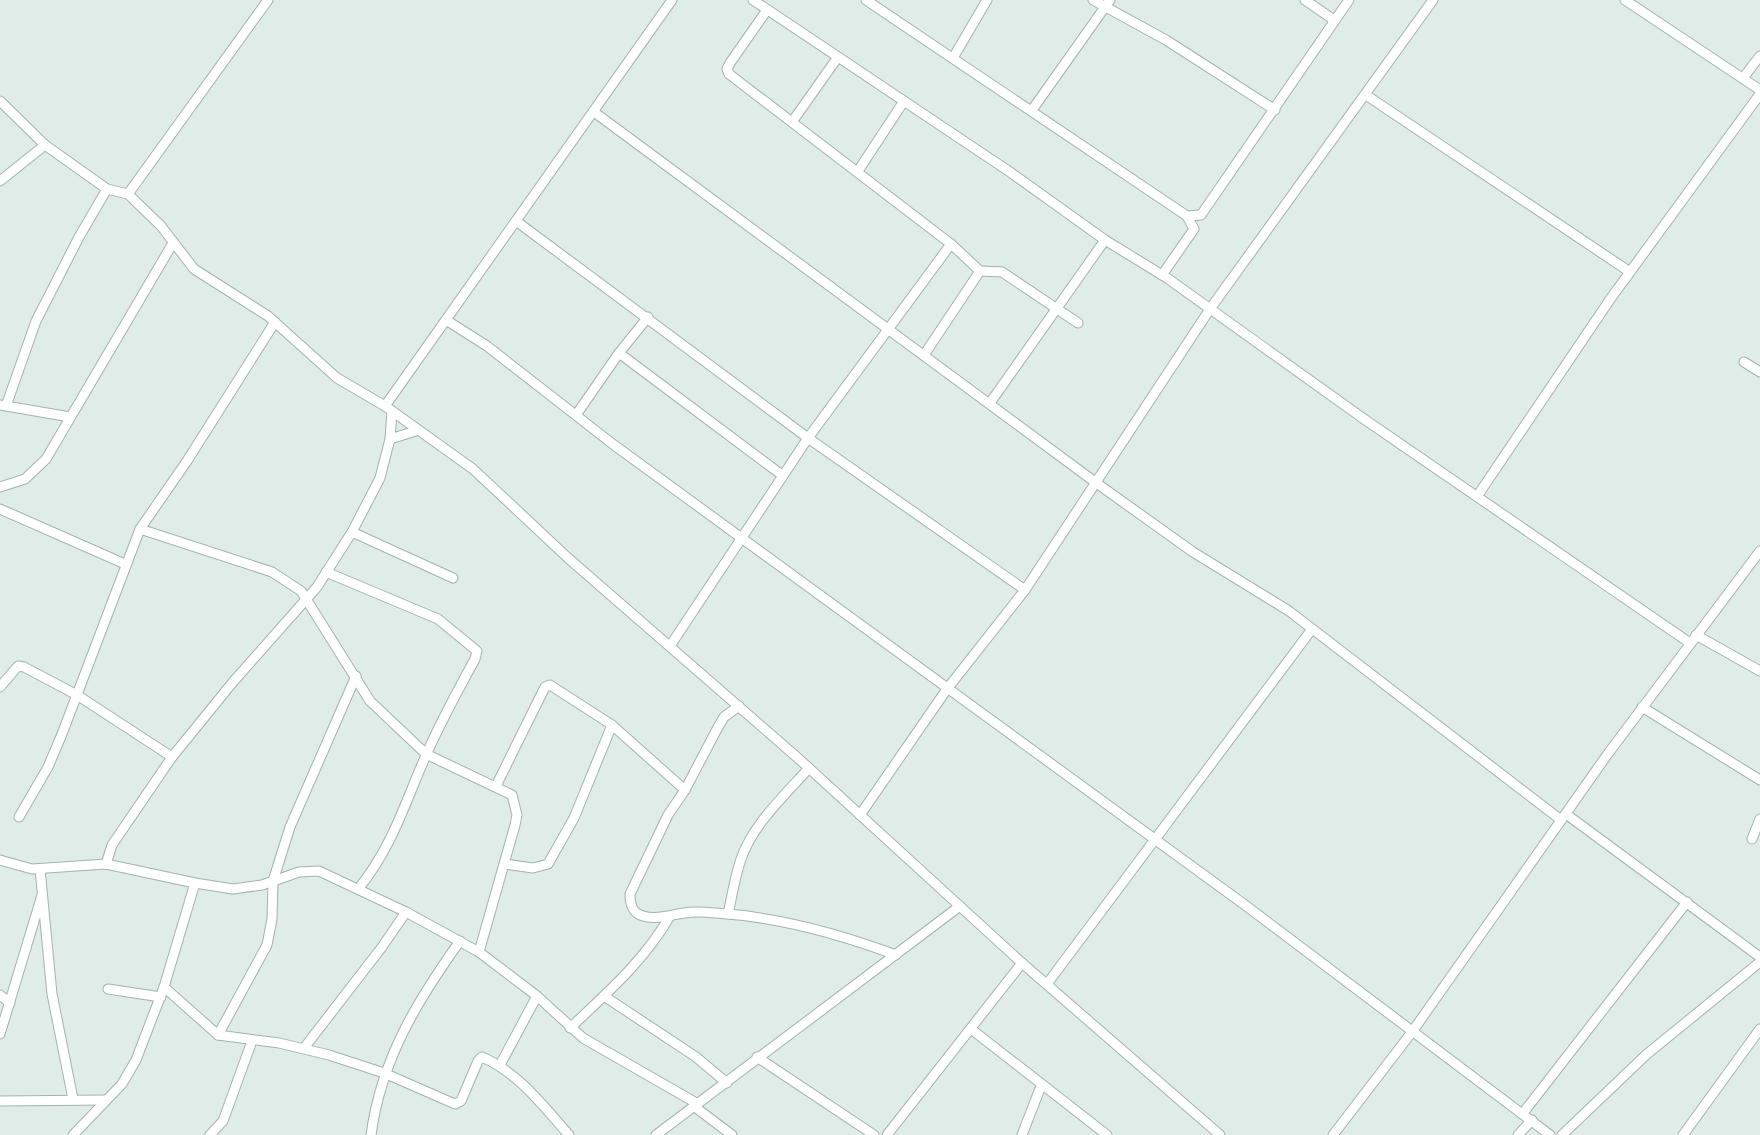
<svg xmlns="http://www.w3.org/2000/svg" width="1760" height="1135" font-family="'DejaVu Sans',sans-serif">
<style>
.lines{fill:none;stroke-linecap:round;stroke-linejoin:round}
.minor-casing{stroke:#a1b4af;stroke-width:11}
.minor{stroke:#fff;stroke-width:9}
</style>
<rect width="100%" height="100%" fill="#dfece7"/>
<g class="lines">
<g class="minor-casing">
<g id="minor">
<path d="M753 0 1010 172 1105 240 1167 278 1364 419 1690 643"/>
<path d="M866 0 1187 216"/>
<path d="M1093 0 1166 40 1275 110"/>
<path d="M1305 0 1334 20"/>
<path d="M1625 0 1760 90"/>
<path d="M767 10 730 63 727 69 729 74 951 244 980 271 1002 272 1078 323"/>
<path d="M953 58 987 0"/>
<path d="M1743 78 1760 56"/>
<path d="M1366 95 1630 272"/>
<path d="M0 101 45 145 107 189 128 194 161 226 194 269 268 316 337 378 385 406 473 469 568 558 799 759 1022 963 1220 1135"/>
<path d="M1032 110 1110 0"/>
<path d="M594 112 1095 482 1193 552 1289 611 1561 820"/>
<path d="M792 122 838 57"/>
<path d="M858 171 904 101"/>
<path d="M0 181 45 145"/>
<path d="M128 194 268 0"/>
<path d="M516 221 808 438 1025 590"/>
<path d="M1162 275 1194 229 1187 216 1201 215 1349 0"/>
<path d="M446 320 487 346 614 445 1245 905 1550 1135"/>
<path d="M619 353 782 475"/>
<path d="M924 355 980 271"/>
<path d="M1744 362 1760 372"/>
<path d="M990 403 1105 240"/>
<path d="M0 405 70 417"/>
<path d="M6 406 36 321 79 237 107 189"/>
<path d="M385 406 672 0"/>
<path d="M576 415 619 353 648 317"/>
<path d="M390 439 419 430"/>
<path d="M0 487 25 479 46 459 173 243"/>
<path d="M1478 495 1611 298 1760 94"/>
<path d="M0 509 125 564"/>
<path d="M140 529 272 572 301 591 370 701 426 754 512 795 517 815 515 825 479 952"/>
<path d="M352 532 453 578"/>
<path d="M326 572 438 619 477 651 475 659C458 690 441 721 427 753 405 802 393 846 359 888"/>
<path d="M1696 635 1760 671"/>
<path d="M670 646 808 438 951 244"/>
<path d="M0 687 18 666 24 667 77 695 172 757"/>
<path d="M739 706 724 717 717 729 685 790 668 815 630 894C630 904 632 913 643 916 656 920 670 915 684 913 695 911 705 912 716 913 779 917 837 933 896 955"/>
<path d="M1642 707 1760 780"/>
<path d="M496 786 545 687 550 685 612 725 685 790"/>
<path d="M1566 814 1760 957"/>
<path d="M860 815 947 689 1025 590 1210 309 1433 0"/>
<path d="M19 817 48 767 62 734 140 529 187 461 275 322"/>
<path d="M1752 839 1760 819"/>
<path d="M0 860 32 869 106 864 195 883 233 889 262 885 299 872 319 871 406 912 479 952 537 996 583 1038 698 1104"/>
<path d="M106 864 112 845 172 757 233 682 317 587 352 532 380 478 390 439 392 411"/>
<path d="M505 864 533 868 548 864 574 818 612 725"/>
<path d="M40 869 52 994 73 1099"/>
<path d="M728 914C732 896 735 876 741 859 753 824 785 795 809 768"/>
<path d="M1047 984 1312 629"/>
<path d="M164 987 218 1035 279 1043 329 1055 384 1073 455 1104 461 1101 478 1061 482 1057C519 1073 543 1106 569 1135"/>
<path d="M108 989 161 997"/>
<path d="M0 995 10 1003"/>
<path d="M604 996 696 1057 727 1083"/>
<path d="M570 1028C608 992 644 961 670 916"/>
<path d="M971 1029 1107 1135"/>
<path d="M0 1034 42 895"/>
<path d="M218 1035 267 945 272 919 273 881 290 827 356 676"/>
<path d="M304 1048 382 947 406 912"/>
<path d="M757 1057 874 1135"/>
<path d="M500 1065 537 996"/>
<path d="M0 1101 106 1100"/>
<path d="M695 1107 732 1135"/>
<path d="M1523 1113 1687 902"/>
<path d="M73 1135 122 1084 136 1060 164 987 195 883"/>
<path d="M210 1135 223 1121 252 1041"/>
<path d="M371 1135C381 1060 417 1001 460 941"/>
<path d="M656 1135 960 906"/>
<path d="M887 1135 1022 963"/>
<path d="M1022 1135 1041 1086"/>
<path d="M1333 1135 1412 1032 1607 755 1760 551"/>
<path d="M1518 1135 1532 1120"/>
<path d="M1562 1135 1647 1054 1760 962"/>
<path d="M1683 1135 1760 1029"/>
</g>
</g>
<use href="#minor" class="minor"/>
</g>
</svg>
